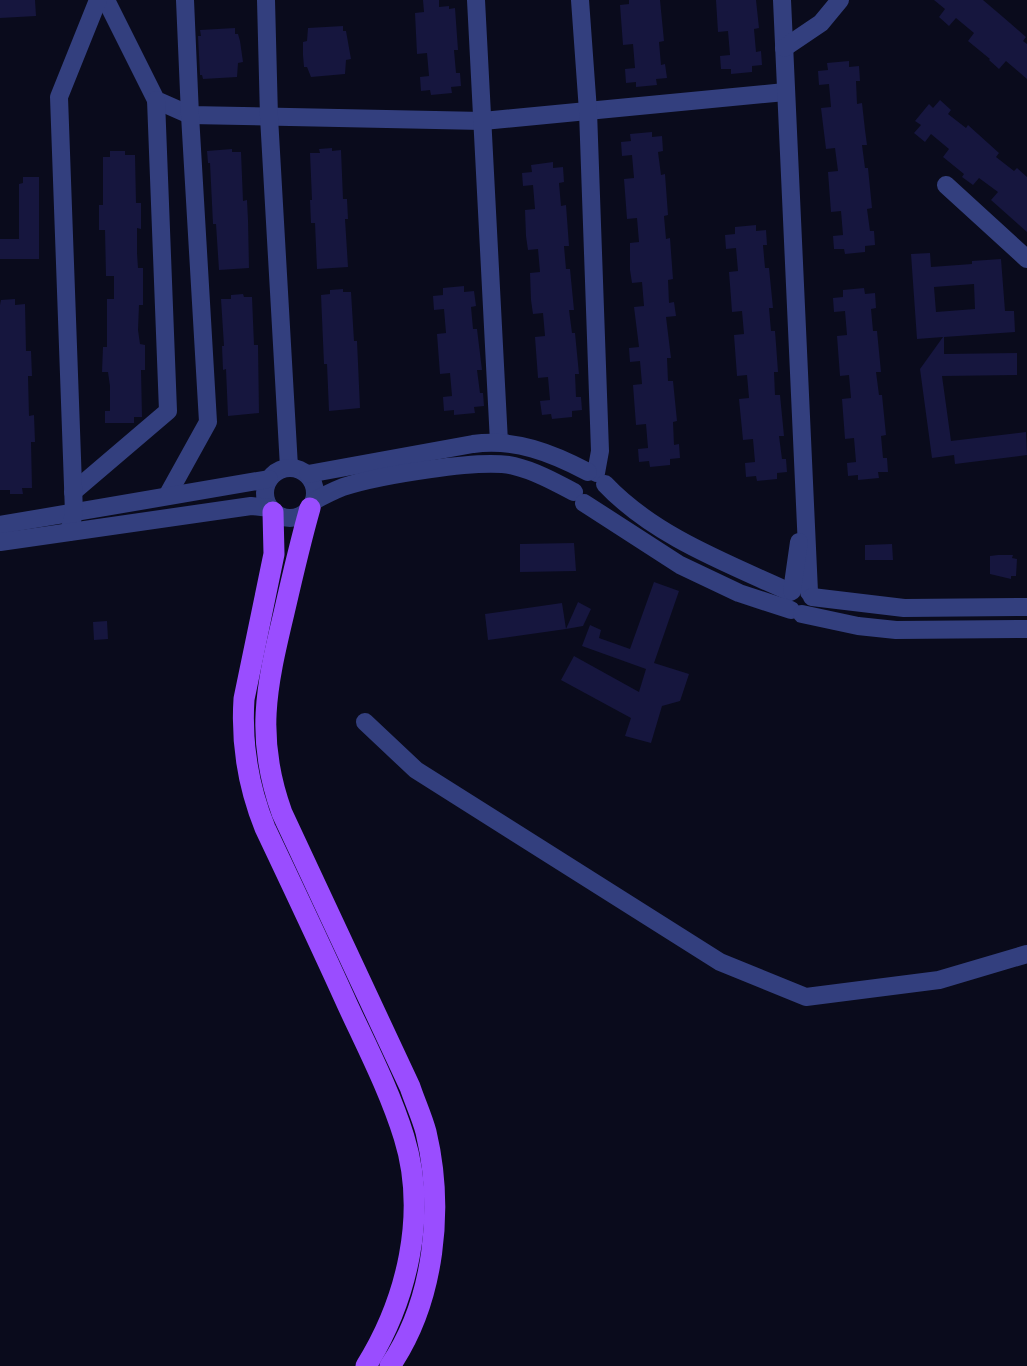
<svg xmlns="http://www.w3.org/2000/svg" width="1027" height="1366" font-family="Inter,sans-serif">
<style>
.building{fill:#16163e;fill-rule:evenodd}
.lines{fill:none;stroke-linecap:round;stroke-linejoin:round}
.minor{stroke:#333f7e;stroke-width:18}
.major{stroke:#9a4dff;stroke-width:21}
</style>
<rect width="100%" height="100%" fill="#0a0b1c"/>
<g class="building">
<path d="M0 0H35L36 16 0 18Z"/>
<path d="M423 0H439V7L449 6V9L455 8 458 50H454L456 73H460L461 86 451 87 452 93 431 95 430 90 421 91 420 77 429 76 427 53 417 54 415 13 424 12Z"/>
<path d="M629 0H660L664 41 659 42 661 65 665 64 667 78 656 79 657 85 636 87V82L626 83 625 69 635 68 633 44 623 45 620 5 629 4Z"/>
<path d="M716 0H756L759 28 754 29 756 52 761 51 762 65 752 66V72L731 74V69H721L720 56 730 55 728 31 718 32Z"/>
<path d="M934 0H983L1003 17 1026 37 1023 41 1027 44V79L1006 61 999 69 989 60 990 59 968 41 974 33 956 18 949 26 939 17 945 9Z"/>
<path d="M343 26V31H346L351 59 346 60 345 74 311 77 307 67H304L303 55V42L307 41 308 28Z"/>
<path d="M235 28V34H238L240 41 243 62 238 63 237 77 203 79 202 75H200L198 36H201L200 30Z"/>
<path d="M849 61V67L859 66 860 81H856L857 104 862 103 865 130 867 145H862L865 168H868L872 208 867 209 870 231H874L875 245 865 246V252L845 254 844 249H834L833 236 843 235 841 211 831 212 830 199 828 172 838 171 835 148 826 149 821 108 831 107 829 84 819 85 818 71 828 70 827 63Z"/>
<path d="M940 100 951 110 948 114 966 128 968 125 999 153 996 157 1014 171 1017 168 1027 177V232L991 200 998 192 979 178 973 185 962 177 964 174 943 157 949 149 931 134 925 142 914 133 921 125 915 121 929 104 933 108Z"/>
<path d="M652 132V137L662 136 663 151 658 152 661 175 665 174 668 215 664 216 666 239 670 238 671 252 673 279 668 280 669 303 674 302 676 316 666 317 671 358H667L668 381H673L677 421 673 422 674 445 679 444 680 458 670 459V465L650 467 649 461 639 462 638 449 648 448 646 424 636 425 633 385 642 384 640 361 630 362 629 348 639 347 634 307 644 306 642 282 632 283 630 270V243L639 242 637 218 627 219 624 179 634 178 632 155 622 156 621 142 631 141 630 134Z"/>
<path d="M332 148V151L341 150 343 199H347L348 219H345L348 267 317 269 315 223H311L310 200H312L310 153H320L319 149Z"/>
<path d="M232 149V152H241L243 201 247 200 248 220 249 268 219 270 216 224H213L210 163H208L207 151Z"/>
<path d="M110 151H125V155H135L136 203H141V229L137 228V253L138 268H143V305H139L138 330 140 344 145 345V370H141L142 417H134V423H105V411H110V386L108 372H102L103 347H107V299H114V276H106L105 230H99V205H103V157H110Z"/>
<path d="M553 162V168L563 167 564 182 559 183 561 206 566 205 569 246H564L566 269H570L574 310H569L572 333H575L579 374H575L576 397H581L582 410 572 411V417L552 419 551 414 542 415 540 401 550 400 548 377 538 378 535 337 545 336 543 313 533 314 531 300 530 273 540 272 538 249 528 250 526 236 525 210 535 209 533 185 523 186 522 173 532 172 531 165Z"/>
<path d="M23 177H39V259H0V239H19V184L23 183Z"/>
<path d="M756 225V231L766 230 767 245H763L765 268H769L773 308H769L771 331H775L776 344 778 372H774L775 395H780L784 436H779L782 459H786L787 472 777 473V479L757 481 756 476 746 477 745 463 755 462 753 439 743 440 739 399 749 398 747 375 737 376 734 335 744 334 742 311 732 312 731 298 729 272 738 271 736 248 726 249 725 235 735 234V227Z"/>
<path d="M930 253 931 267 972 264V261L1001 259 1005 311H1014L1015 332 944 337V354L1017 353V375L942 376 951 441 1026 432 1027 455 955 464 954 455 932 458 920 369 943 337 917 339 911 254ZM974 284 975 309 936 312 934 287Z"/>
<path d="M464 286V292L474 291 476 306 471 307 473 329H477L482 370H477L480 393H483L484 406 474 407 475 413 454 415V410L444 411 443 397 452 396 450 373 440 374 437 334 446 333 444 309 434 310 433 296 443 295V288Z"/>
<path d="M864 288 865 294 875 293 876 308 871 309 873 331H877L881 372H876L879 395H882L886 435 881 436 883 458H887L888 472H878L879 478 858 480V475L848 476 847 463 856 462 854 438 845 439 842 399 851 398 849 375 840 376 837 336 847 335 845 311 834 312 833 298 843 297V290Z"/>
<path d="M343 289V292H351L354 341H357L360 408 329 411 327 364H324L321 295 330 294V290Z"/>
<path d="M243 294 244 297H252L254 345H258L259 413 228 416 226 369 223 370 222 346H224L221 299H231V295Z"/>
<path d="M15 299V305L25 304 26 351H31L32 376H28L29 416 34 415 35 442H31L32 488H22L23 494H10V490H0V305L1 300Z"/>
<path d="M574 543 576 571 520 572V544Z"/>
<path d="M892 544 893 560H865V545Z"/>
<path d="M998 555H1013L1012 558 1017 559 1016 576H1011V579L990 574V556Z"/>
<path d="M654 582 679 591 654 663 689 674 680 701 662 706 651 743 625 736 631 718 561 680 574 656 639 692 646 669 582 646 590 625 601 630 599 638 630 649Z"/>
<path d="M578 602 591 609 583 626 566 629Z"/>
<path d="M562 603 566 629 488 640 485 614Z"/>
<path d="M107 621 108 639 94 640 93 622Z"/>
</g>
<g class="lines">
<g class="minor">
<path d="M106 0 156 100 190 115 483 121 785 92"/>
<path d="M266 0 269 117 289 467"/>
<path d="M476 0 499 442"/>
<path d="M580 0 588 111 600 451 596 473"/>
<path d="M782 0 809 592"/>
<path d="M784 48 821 23 840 0"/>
<path d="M946 185 1027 259"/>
<circle cx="290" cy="493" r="25"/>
<path d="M308 474 473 444C514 438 552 453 588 472"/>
<path d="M605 484C654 536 727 563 790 592"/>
<path d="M73 492 168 411 156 100"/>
<path d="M167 496 208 422 190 115 185 0"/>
<path d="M314 501C323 496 333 491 343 487 377 476 481 458 514 466 535 471 555 482 574 492"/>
<path d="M584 503 680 565 739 593 791 610"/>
<path d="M0 525 269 479"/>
<path d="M69 532 74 513 59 97 98 0"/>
<path d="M0 542 251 506 270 508"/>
<path d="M792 591 799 542"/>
<path d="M812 597 904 608 1027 607"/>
<path d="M802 614 858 626 896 630 1027 629"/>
<path d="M365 722 416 770 720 962 806 997 939 980 1027 954"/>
</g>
<g class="major">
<path d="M310 508C300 543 292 578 284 613 266 688 255 738 282 813L410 1087C415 1102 422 1117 426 1132 444 1208 435 1300 390 1366"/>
<path d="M273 512 274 554 244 699C241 745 248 786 265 828 293 887 321 946 348 1006 368 1049 390 1092 404 1137 428 1214 407 1300 366 1366"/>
</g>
</g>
</svg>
